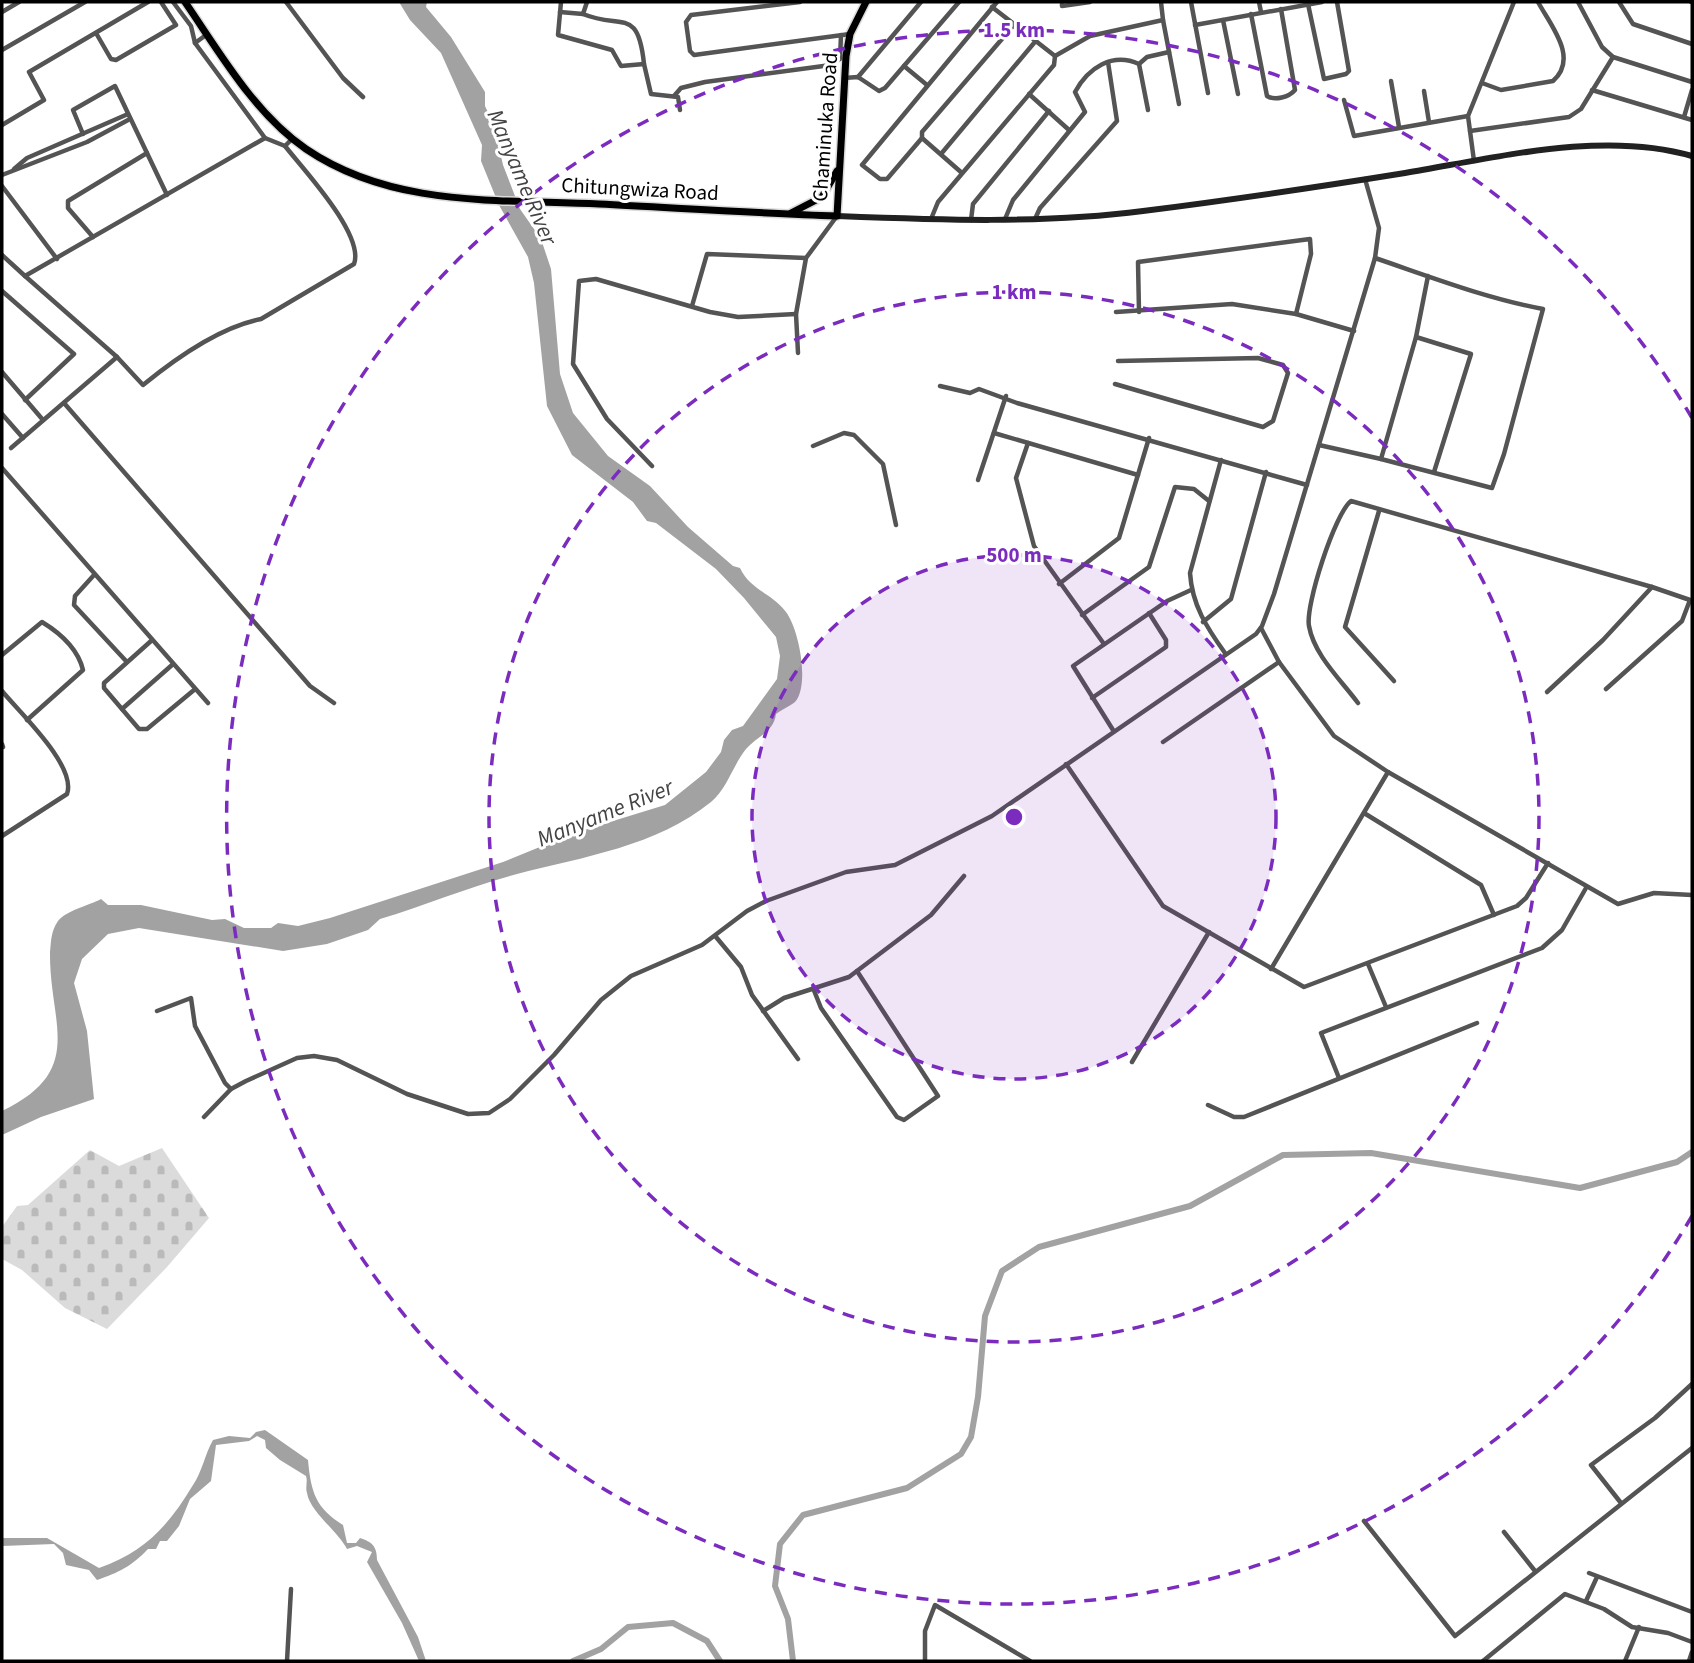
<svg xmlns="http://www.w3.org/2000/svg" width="1694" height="1663" font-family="'Source Sans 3',sans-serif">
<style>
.cemetery{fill:url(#cemetery-stones)}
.water{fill:#a2a2a2}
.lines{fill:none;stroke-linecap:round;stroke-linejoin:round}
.river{stroke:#a2a2a2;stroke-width:6}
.primary-casing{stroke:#dbdbdb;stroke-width:10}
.minor{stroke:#545454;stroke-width:4.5}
.secondary{stroke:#212121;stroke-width:6}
.primary{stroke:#000;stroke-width:7}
.ring{fill:none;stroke:#7b2cbf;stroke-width:3.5;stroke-dasharray:12 9}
.labels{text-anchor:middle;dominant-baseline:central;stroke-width:6;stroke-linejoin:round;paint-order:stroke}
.street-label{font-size:21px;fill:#000;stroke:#fff}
.water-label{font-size:23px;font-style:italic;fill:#434343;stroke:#fff}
.centre{fill:#7b2cbf;stroke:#fff;stroke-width:3.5}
.ring-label{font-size:21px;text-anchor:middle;font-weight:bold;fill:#7b2cbf;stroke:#fff;stroke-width:6;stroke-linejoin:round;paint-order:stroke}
</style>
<defs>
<pattern id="cemetery-stones" width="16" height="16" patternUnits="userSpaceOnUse" patternTransform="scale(1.75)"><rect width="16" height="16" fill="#dbdbdb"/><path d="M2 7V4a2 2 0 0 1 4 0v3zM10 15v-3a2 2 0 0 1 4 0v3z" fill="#bababa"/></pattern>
</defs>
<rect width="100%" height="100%" fill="#fff"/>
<path class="cemetery" d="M162 1148 209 1218 167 1267 107 1329 65 1308 22 1270 2 1259V1227L17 1206 28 1205 90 1150 119 1166Z"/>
<g class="water">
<path d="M399 2H427L426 7 451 37 485 92V106L494 125 503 165 520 209 541 239 551 269 560 374 573 413 608 456 650 486 688 527 733 566 740 568C750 590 772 593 786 612 799 629 810 685 795 702 790 706 781 710 776 714 774 732 757 736 746 749 733 765 727 789 711 802 657 846 583 857 517 874 471 886 426 905 380 919L368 930 327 944 283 951 139 928 108 934 82 959 74 983 87 1031 94 1099 41 1117 2 1135V1111C87 1070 49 1024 50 952 51 941 51 931 58 921 65 911 90 905 101 899L108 905H141L212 920 225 919 244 928H271L278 923 298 926 330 918 503 862 574 833 665 805 706 772 721 752 724 740 732 730 743 726 777 679 780 656 776 637 744 598 716 569 656 523 647 521 633 502 572 455 547 406 534 283 528 257 499 205 481 161 482 145 441 53 410 20Z"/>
<path d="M265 1430 308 1460C311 1493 316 1508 343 1525L347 1543H356L360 1538C372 1542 377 1546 377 1560L418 1637 426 1661H419L402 1623 367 1562 372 1552 357 1546 347 1549C337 1530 310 1512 307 1493 305 1487 308 1482 306 1476L280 1460 266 1448 265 1440 257 1436 249 1441 216 1445 211 1481 190 1499 179 1526 167 1541H160L156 1549H148C132 1566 118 1573 97 1580L89 1570 66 1565 63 1553 54 1544 2 1546V1538H47L99 1568C145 1552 169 1525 193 1485 202 1472 205 1454 213 1440L229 1436 250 1438 256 1432Z"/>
</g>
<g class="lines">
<g class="river">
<path d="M573 1661 601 1649 628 1627 673 1623 707 1641 720 1661"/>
<path d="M793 1661 788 1619 775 1586 780 1544 803 1515 907 1488 961 1454 971 1437 978 1397 985 1316 1002 1271 1039 1247 1190 1206 1283 1155 1371 1153 1580 1188 1677 1162 1692 1152"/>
</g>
<g class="primary-casing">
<g id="primary">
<path d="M185 2C220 53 254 113 306 149 393 208 499 199 599 204 678 208 757 213 837 216L846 56 850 34 866 2"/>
<path d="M791 213 822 197 837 171"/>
</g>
</g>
<g class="minor">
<path d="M173 2 191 26 195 43"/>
<path d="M286 2 343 78 363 97"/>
<path d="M561 2 558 35 612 50 621 66 644 64 651 94 678 97 680 110"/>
<path d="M800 2 691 15 686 22 690 51 694 55 850 34"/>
<path d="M1062 2V6L1090 2"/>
<path d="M1191 2 1208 93"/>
<path d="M1259 2 1261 12"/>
<path d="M1578 2 1602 47 1613 57 1692 82"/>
<path d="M1619 2 1633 24 1692 44"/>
<path d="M1691 2H1692"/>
<path d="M1308 4 1324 79 1346 74 1349 71 1337 2"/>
<path d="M2 12 19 2"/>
<path d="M560 12 583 14 587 2"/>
<path d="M583 14C622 30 638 6 644 64"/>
<path d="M1251 14 1267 96C1275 101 1289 97 1295 90L1281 9"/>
<path d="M1163 20 1179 104"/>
<path d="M1223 20 1238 94"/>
<path d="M1195 25 1322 2"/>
<path d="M96 33 111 59 116 60 176 25 161 2"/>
<path d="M206 35 195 43 265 138"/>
<path d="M2 50 85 2"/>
<path d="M1055 56 1090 36 1163 20 1161 2"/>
<path d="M1139 64 1148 110"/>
<path d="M904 66 927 85"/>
<path d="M858 77 921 2"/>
<path d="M844 78 858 77 879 91 885 88 959 2"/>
<path d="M1391 81 1399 127"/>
<path d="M1482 83 1501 90 1553 81C1579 58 1551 26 1538 2"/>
<path d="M1592 90 1692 120"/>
<path d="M1424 91 1429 122"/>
<path d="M1029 94 1069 130"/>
<path d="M674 96 681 88 705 82 831 65 840 59 841 35"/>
<path d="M1344 100 1354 136 1468 116"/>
<path d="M1684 117 1692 90"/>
<path d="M2 125 44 100 29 72 148 2"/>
<path d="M1470 131 1569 117 1581 109 1613 57"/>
<path d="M83 134 73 110 115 86 167 195"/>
<path d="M922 138 887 179H880L862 165 997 2"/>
<path d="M941 154 1034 43"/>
<path d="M1474 161 1468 116 1514 2"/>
<path d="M14 169 27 158 128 114"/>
<path d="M962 173 922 138V132L1014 25"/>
<path d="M2 175 87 142 130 119"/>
<path d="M2 186 57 259"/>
<path d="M931 219 938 202 1054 65 1055 56 992 7"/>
<path d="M1005 219 1013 200 1085 112 1075 92C1088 68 1112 52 1139 64L1147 57 1169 52"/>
<path d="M1035 219 1040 208 1117 121 1108 62"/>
<path d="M971 220 973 204 1049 111"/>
<path d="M93 237 68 208V201L147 153"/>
<path d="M2 255 25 276 265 138 285 146 293 138"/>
<path d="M1375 258C1431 277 1485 298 1543 309L1504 454 1492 488 1381 459 1416 337 1428 276"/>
<path d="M25 276 117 357 143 385C176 358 220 327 261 319L354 264C365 235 303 169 285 146"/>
<path d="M2 291 74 354 25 400"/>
<path d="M692 306 707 254 806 258"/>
<path d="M1116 312 1232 304 1296 314 1354 331"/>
<path d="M1139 312 1138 262 1310 239 1311 254 1296 314"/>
<path d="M1416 337 1471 354 1434 472"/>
<path d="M798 353 796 314 806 258 837 216"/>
<path d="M2 372 43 420"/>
<path d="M1115 384 1263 427 1273 421 1288 373 1283 365 1258 358 1118 361"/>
<path d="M940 386 970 393 979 389 1017 403 1307 485"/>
<path d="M64 403 310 686 334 703"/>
<path d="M2 414 23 438"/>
<path d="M994 433 1138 475"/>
<path d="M1028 443 1016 478 1034 546 1104 644"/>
<path d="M1319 445 1381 459"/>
<path d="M813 446 844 433 854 435 883 464 896 525"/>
<path d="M11 448 117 357"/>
<path d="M1221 460 1190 573C1192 605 1207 628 1225 653"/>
<path d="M652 466 607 419 573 364 579 281 596 279 710 312 738 317 796 314"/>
<path d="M2 468 208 703"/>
<path d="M978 480 1006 396"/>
<path d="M1379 511 1345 627 1394 681"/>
<path d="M94 575 75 596 74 605 126 661"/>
<path d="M1059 584 1119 538 1149 438"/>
<path d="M1082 615 1149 567 1175 487 1194 489 1209 501"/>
<path d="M1203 622 1231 599 1266 472"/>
<path d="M1261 628 1279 662 1334 736 1388 772 1618 904 1654 893 1692 895"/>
<path d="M151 641 104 683V688L139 729H147L194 690"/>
<path d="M2 655 42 622C60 633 78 649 83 670L27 720"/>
<path d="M2 691C20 713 77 766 67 794L2 836"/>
<path d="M1547 692 1603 640 1652 587"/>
<path d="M1092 698 1166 647V640L1149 613"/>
<path d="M1358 703C1341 680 1314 655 1309 626 1305 606 1335 513 1351 501L1652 587 1690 600 1682 621 1606 689"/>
<path d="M122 709 172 665"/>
<path d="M1113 730 1073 666 1167 601 1191 590"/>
<path d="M1163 742 1279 662"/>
<path d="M2 744 3 747"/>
<path d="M1066 764 1163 906 1304 987 1517 906 1526 898 1548 863"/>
<path d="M1364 813 1481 885 1494 915"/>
<path d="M716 937 741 967 752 995 798 1059"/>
<path d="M1368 964 1386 1007"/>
<path d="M1271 969 1388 772"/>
<path d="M813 988 821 1008 897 1117 904 1120 938 1096 857 971"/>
<path d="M157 1011 191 998 195 1026 225 1083 231 1089"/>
<path d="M763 1011 784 998 849 977 931 915 964 876"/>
<path d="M1132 1062 1209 932"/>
<path d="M1339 1078 1321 1033 1542 948 1562 930 1586 888"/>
<path d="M1208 1105 1234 1117H1244L1477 1023"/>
<path d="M204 1117 231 1089 246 1081 297 1058 314 1056 337 1060 407 1094 468 1114 489 1113 510 1099 554 1055 601 1000 631 976 702 945 747 911 766 901 846 872 895 865 992 816 1256 634 1262 626 1274 594 1375 258 1379 228 1365 179"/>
<path d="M1621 1503 1591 1465 1655 1418 1692 1384"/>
<path d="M1364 1521 1455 1636 1692 1448"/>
<path d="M1504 1532 1535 1571"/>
<path d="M1589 1573 1692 1612"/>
<path d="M1586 1601 1597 1577"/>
<path d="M287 1661 291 1589"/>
<path d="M925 1661V1631L935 1605 1030 1661"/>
<path d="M1483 1661 1565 1594 1604 1609 1632 1627 1668 1633 1692 1642"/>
<path d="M1625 1661 1639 1627"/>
<path d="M1689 1661 1692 1652"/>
</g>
<path class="secondary" d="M837 216C939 220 1042 224 1143 211 1230 200 1318 187 1405 173 1495 158 1603 130 1692 156"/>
<use href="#primary" class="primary"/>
</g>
<circle cx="1014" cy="817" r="262" fill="#7b2cbf" fill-opacity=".12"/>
<g class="ring">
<circle cx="1014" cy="817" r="262"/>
<circle cx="1014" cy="817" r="525"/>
<path d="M1692 1216A787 787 0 1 1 1692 418"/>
</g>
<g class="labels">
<g class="street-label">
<text transform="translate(825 127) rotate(-86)">Chaminuka Road</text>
<text transform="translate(640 189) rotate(3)">Chitungwiza Road</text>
</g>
<g class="water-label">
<text transform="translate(522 177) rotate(67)">Manyame River</text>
<text transform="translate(605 813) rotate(-22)">Manyame River</text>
</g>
</g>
<circle cx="1014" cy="817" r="10" class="centre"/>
<g class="ring-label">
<text x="1014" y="37">1.5 km</text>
<text x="1014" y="299">1 km</text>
<text x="1014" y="562">500 m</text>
</g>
<rect width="1694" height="1663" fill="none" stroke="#000000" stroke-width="7"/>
</svg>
